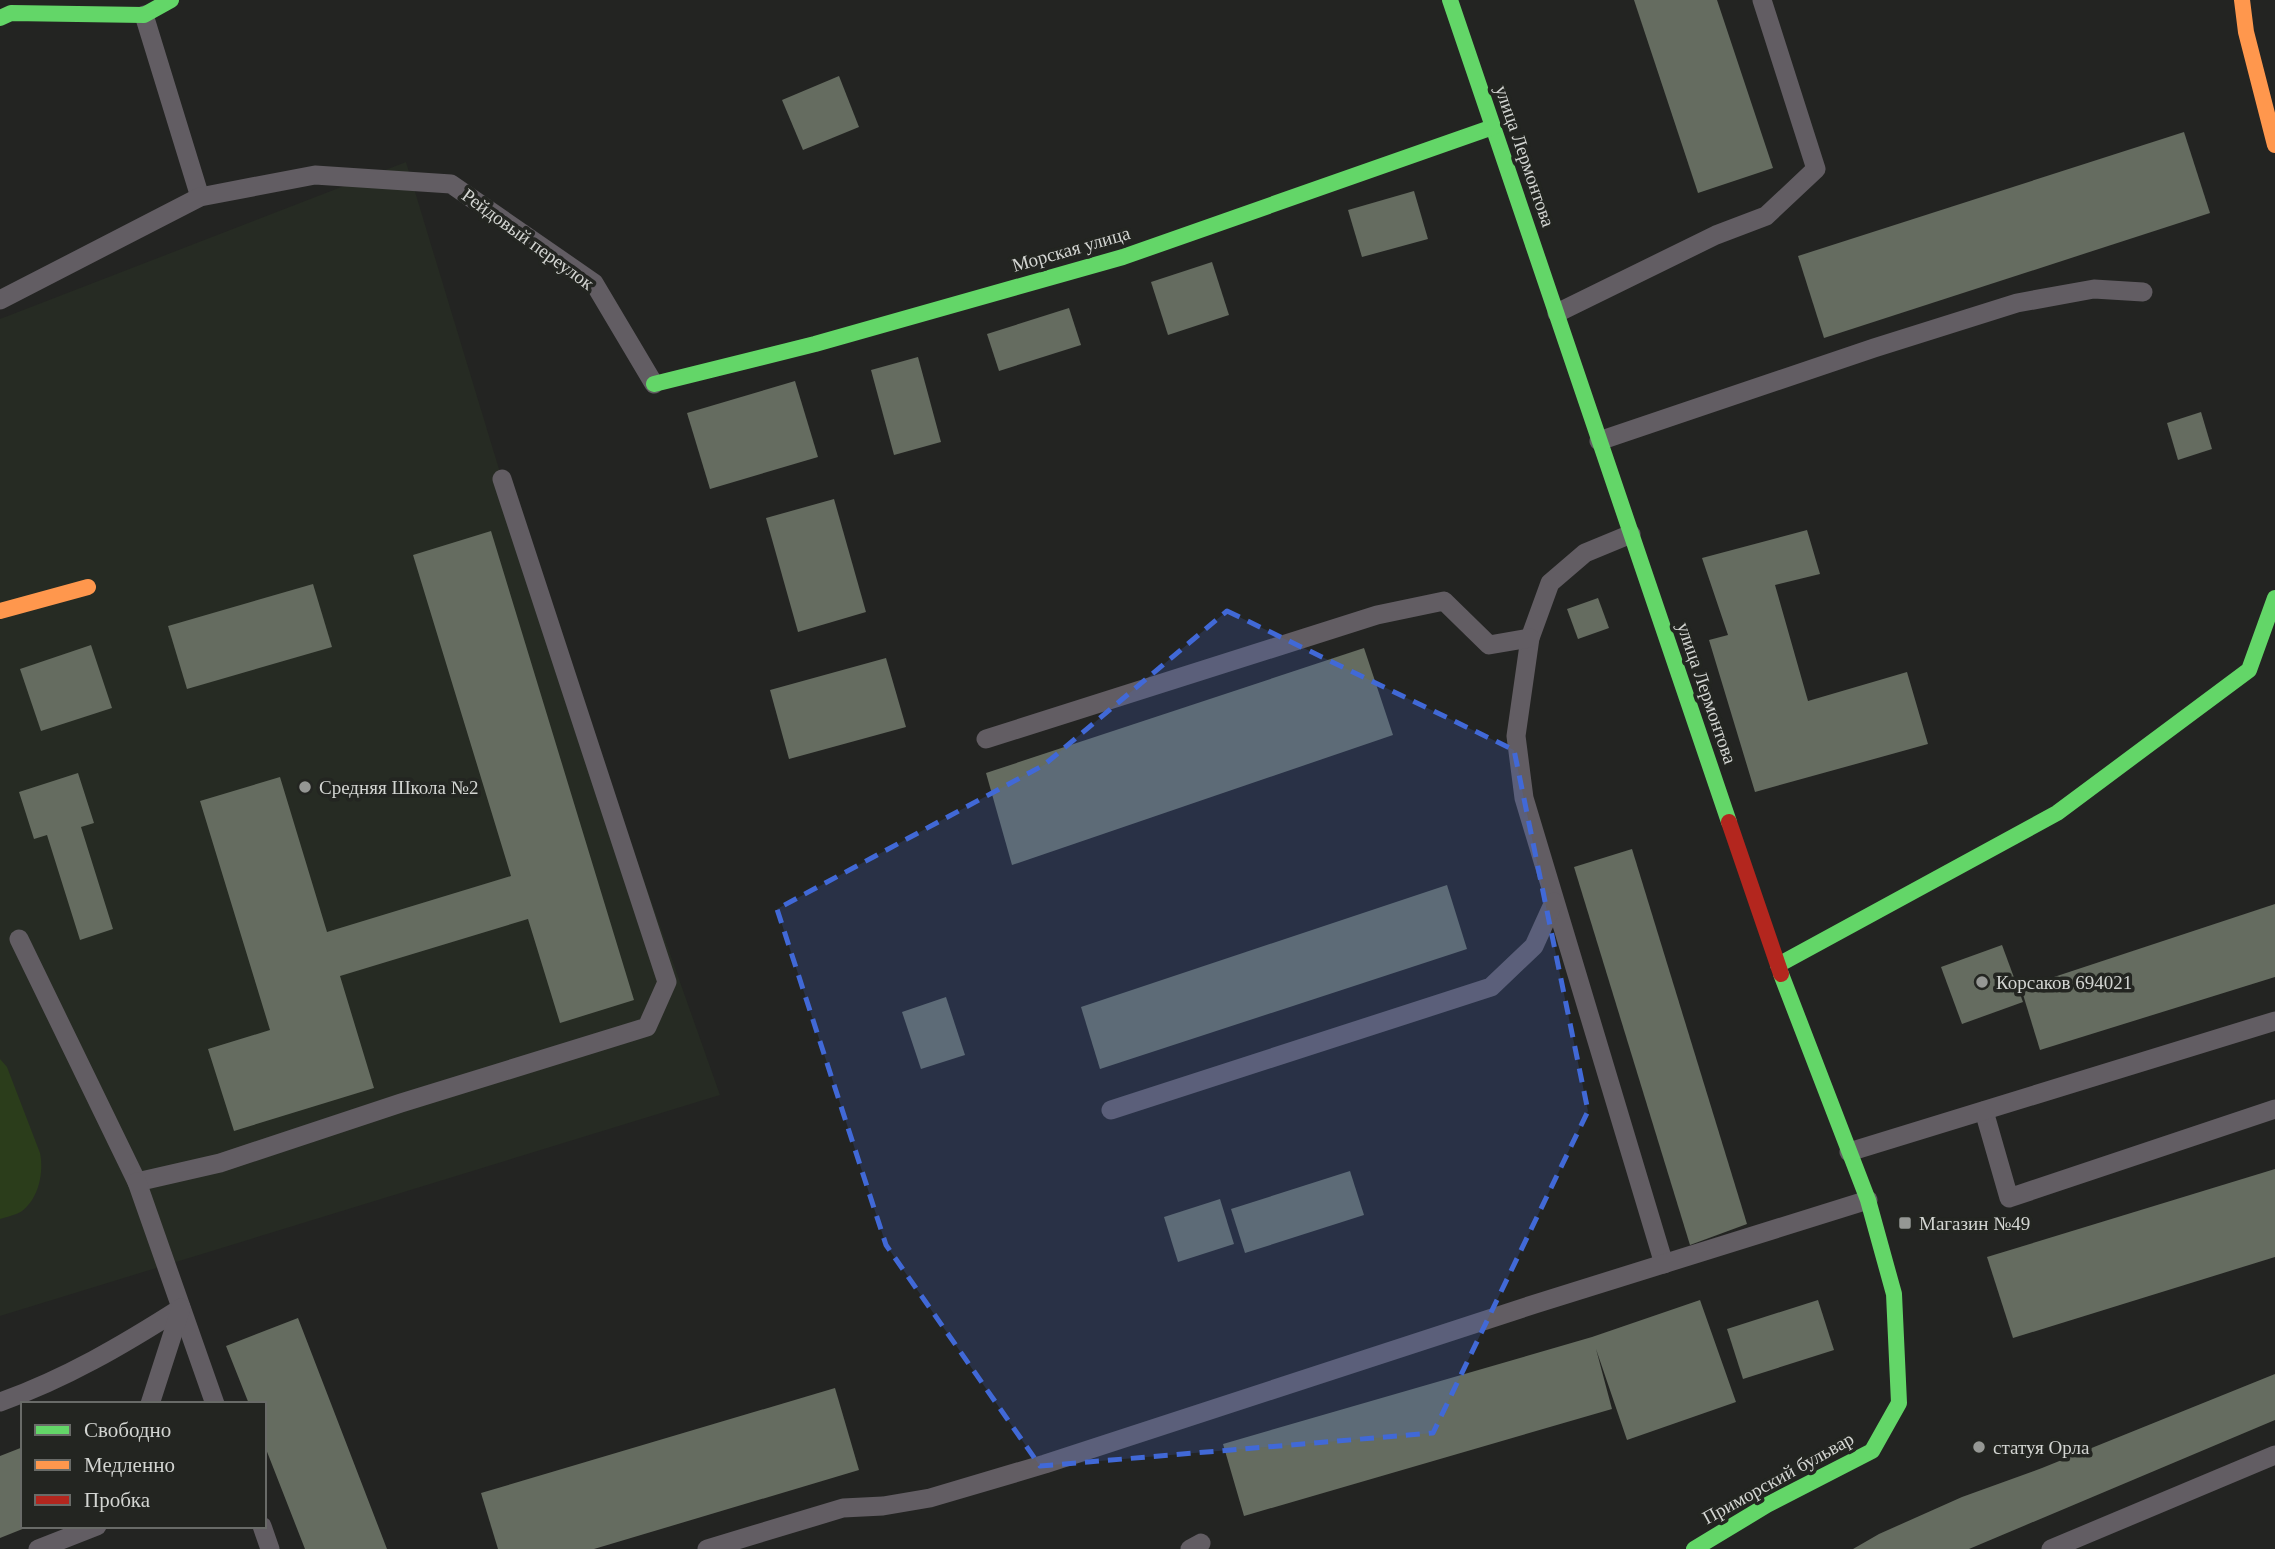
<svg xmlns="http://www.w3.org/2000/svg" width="2275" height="1549" font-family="Georgia,serif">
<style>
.built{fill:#262b23}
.green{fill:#2b3d1b}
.building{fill:#656c60}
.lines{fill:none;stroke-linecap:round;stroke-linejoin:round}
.lane{stroke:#625d63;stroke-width:19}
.fast{stroke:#63d668;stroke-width:16}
.slow{stroke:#ff974d;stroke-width:16}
.jam{stroke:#b3261e;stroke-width:16}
.marked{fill:#4169d7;fill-opacity:0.2;stroke:#4169d7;stroke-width:5;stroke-dasharray:14 9;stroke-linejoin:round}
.poi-dot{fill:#959794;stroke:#232521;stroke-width:2.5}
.labels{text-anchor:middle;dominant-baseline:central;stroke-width:7;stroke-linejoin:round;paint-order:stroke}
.street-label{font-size:19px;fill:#d3d5d2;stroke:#232521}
.poi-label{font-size:19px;fill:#d3d5d2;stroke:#232521;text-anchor:start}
</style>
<rect width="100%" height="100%" fill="#232422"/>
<path class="built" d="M406 162 502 479 720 1095 0 1316V319Z"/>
<path class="green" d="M0 1059 7 1067 40 1153C44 1172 39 1198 22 1211 16 1215 6 1217 0 1219Z"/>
<g class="building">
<path d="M1634 0H1717L1773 168 1698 193Z"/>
<path d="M839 76 859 127 803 150 782 100Z"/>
<path d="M2184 132 2210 213 1824 338 1798 256Z"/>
<path d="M1414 191 1428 239 1362 257 1348 210Z"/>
<path d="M1212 262 1229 315 1168 335 1151 282Z"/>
<path d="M1069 308 1081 345 999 371 987 334Z"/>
<path d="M918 357 941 442 894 455 871 370Z"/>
<path d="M795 381 818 457 710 489 687 413Z"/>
<path d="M2201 412 2212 449 2178 460 2167 423Z"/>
<path d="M834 499 866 612 798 632 766 518Z"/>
<path d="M1807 530 1820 574 1775 585 1808 701 1907 672 1928 744 1755 792 1709 640 1728 635 1702 558Z"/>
<path d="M491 531 634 1000 560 1023 528 919 340 976 374 1088 234 1131 208 1049 270 1030 200 801 280 777 327 932 511 876 413 555Z"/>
<path d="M313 584 332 647 187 689 168 626Z"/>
<path d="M1598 598 1609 628 1578 639 1567 609Z"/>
<path d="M91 645 112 708 41 731 20 669Z"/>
<path d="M1364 648 1393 735 1012 865 986 773Z"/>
<path d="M886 658 906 727 789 759 770 690Z"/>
<path d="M78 773 94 823 81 827 113 929 80 940 47 835 34 839 19 792Z"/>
<path d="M1632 849 1747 1224 1690 1245 1574 867Z"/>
<path d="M1447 885 1467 949 1100 1069 1081 1007Z"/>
<path d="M2275 904V977L2040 1050 2021 988Z"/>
<path d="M2002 945 2023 1002 1962 1024 1941 967Z"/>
<path d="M946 997 965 1055 921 1069 902 1012Z"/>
<path d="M2275 1169V1257L2013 1338 1987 1257Z"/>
<path d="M1350 1171 1364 1215 1245 1253 1231 1209Z"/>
<path d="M1220 1199 1234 1244 1178 1262 1164 1217Z"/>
<path d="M1700 1300 1736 1402 1627 1440 1596 1349 1612 1409 1244 1516 1223 1444 1592 1337Z"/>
<path d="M1818 1300 1834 1350 1743 1379 1727 1329Z"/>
<path d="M298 1318 387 1549H305L264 1444V1404H249L226 1346Z"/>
<path d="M2275 1374V1420L1969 1549H1853L1879 1534 1962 1497 2042 1468Z"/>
<path d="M835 1388 859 1470 594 1549H498L481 1493Z"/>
<path d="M23 1447V1526H30L0 1538V1456Z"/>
</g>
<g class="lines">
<g class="lane">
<path d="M144 15 200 197"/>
<path d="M0 300 200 197 315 175 451 184 594 283 654 384"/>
<path d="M1557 313 1716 235 1766 216 1816 169 1762 0"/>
<path d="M1599 441 1874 348 2017 303 2094 289 2143 292"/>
<path d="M1631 534 1585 553 1550 583 1530 638 1516 736 1524 798 1664 1264"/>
<path d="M986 739 1377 615 1444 601 1489 645 1530 638"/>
<path d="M19 939 137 1182 220 1163 401 1103 647 1027 667 982 502 479"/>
<path d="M1111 1110 1491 987 1534 946 1554 902"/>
<path d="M1984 1111 2009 1198 2275 1109"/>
<path d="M1849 1152 2275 1021"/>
<path d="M137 1182 215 1404"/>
<path d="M0 1402C65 1379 123 1345 181 1308"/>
<path d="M150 1404 181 1308"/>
<path d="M262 1526 270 1549"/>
<path d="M38 1549 97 1526"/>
<path d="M707 1549 843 1508 883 1506 930 1498 1045 1464 1535 1304 1868 1200"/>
<path d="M1190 1549 1201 1543"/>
<path d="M2051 1549 2275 1455"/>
</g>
<g class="fast">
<path d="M1450 0 1729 822"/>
<path d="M0 18 11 13 144 15 171 0"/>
<path d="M654 384 815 344 1123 257 1493 127"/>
<path d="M1778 965 2057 813 2249 670 2275 598"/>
<path d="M1694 1549 1767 1505 1872 1451 1899 1403 1894 1294 1868 1200 1781 974"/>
</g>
<g class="slow">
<path d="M2242 0 2246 32 2275 145"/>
<path d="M0 611 88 587"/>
</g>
<path class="jam" d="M1729 822 1781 974"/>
</g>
<path class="marked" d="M1227 611 1514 750 1588 1111 1433 1433 1040 1466 886 1245 777 909 1044 765Z"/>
<g class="poi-dot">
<circle cx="305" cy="787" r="7"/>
<circle cx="1982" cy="982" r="7"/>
<rect x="1898" y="1216" width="14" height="14" rx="3.5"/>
<circle cx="1979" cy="1447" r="7"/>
</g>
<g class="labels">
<g class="street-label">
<text transform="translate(1525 156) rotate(71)">улица Лермонтова</text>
<text transform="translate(528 239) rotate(36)">Рейдовый переулок</text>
<text transform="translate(1071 249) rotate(-16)">Морская улица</text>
<text transform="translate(1707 693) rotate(71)">улица Лермонтова</text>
<text transform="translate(1778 1478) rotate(-29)">Приморский бульвар</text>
</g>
<g class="poi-label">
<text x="319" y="787">Средняя Школа №2</text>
<text x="1996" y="982">Корсаков 694021</text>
<text x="1919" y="1223">Магазин №49</text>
<text x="1993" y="1447">статуя Орла</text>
</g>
</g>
<rect x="21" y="1402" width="245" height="126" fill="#232521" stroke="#696b68" stroke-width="2"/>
<rect x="35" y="1425" width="35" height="10" fill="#63d668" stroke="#696b68" stroke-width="2"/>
<text x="84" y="1437" font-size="21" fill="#d3d5d2">Свободно</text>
<rect x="35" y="1460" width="35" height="10" fill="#ff974d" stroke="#696b68" stroke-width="2"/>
<text x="84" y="1472" font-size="21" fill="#d3d5d2">Медленно</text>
<rect x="35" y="1495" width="35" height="10" fill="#b3261e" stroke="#696b68" stroke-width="2"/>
<text x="84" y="1507" font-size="21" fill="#d3d5d2">Пробка</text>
</svg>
